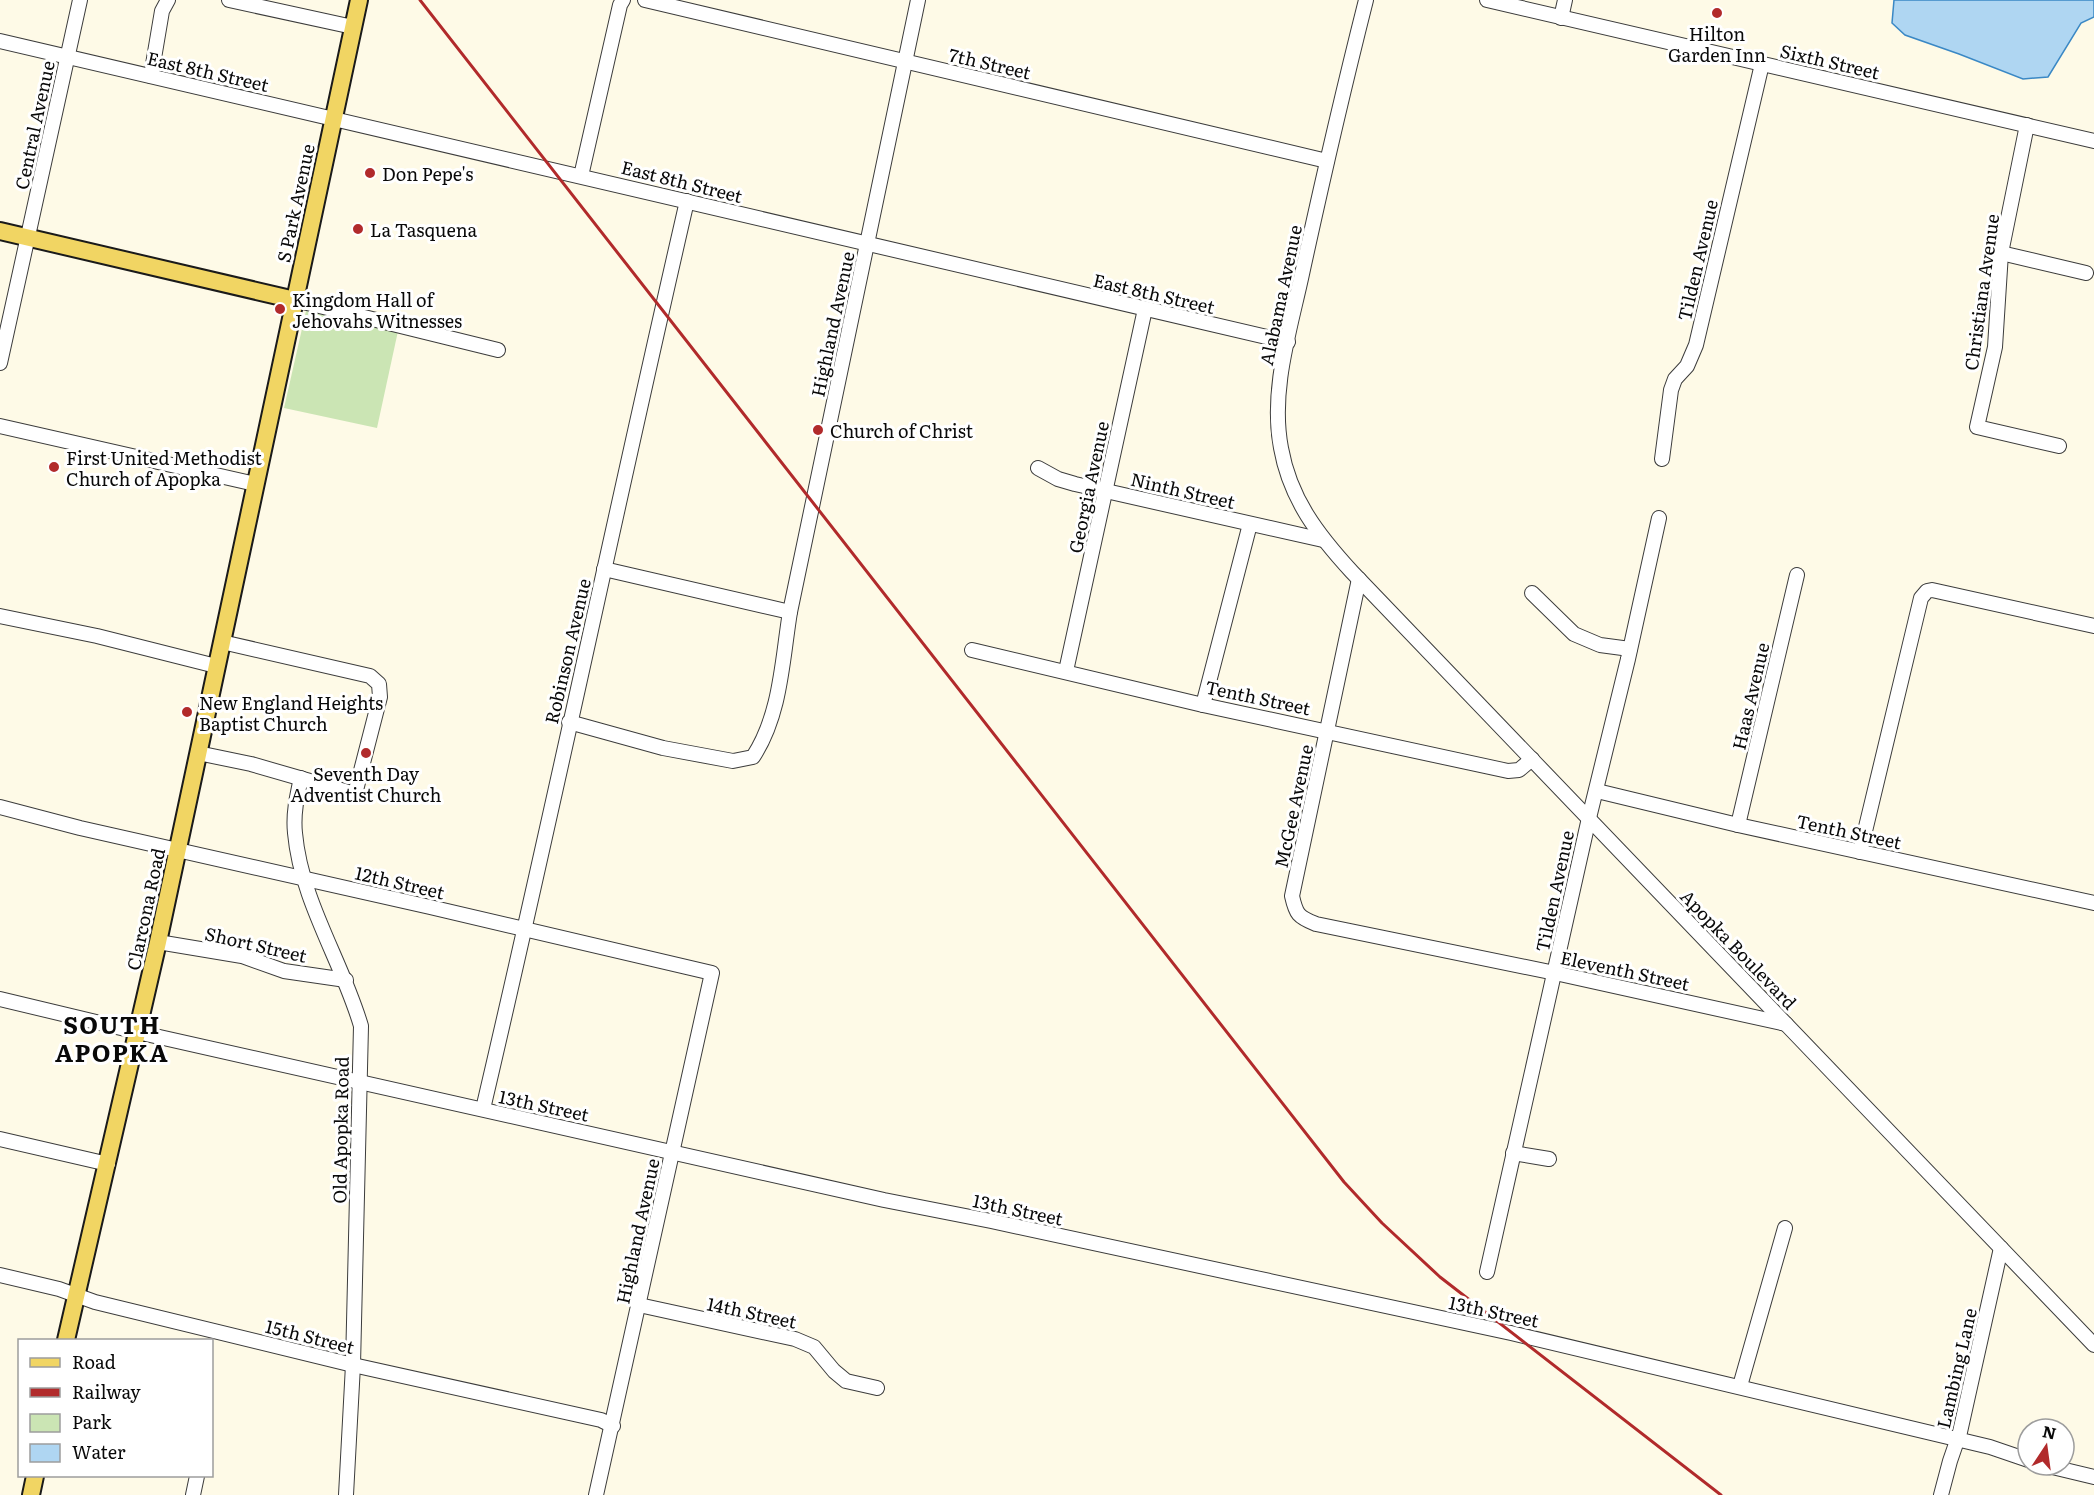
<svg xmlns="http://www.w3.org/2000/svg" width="2094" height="1495" font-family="Literata,serif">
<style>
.green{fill:#cbe5b4}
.water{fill:#afd6f2;stroke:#3a88c5;stroke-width:1.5}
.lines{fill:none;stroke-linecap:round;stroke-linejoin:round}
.minor-casing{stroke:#3c3c3c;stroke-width:16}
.major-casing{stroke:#1a1a1a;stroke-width:20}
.minor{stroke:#fff;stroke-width:14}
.major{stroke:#f1d563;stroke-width:16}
.rail{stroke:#b12a2b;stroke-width:3}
.poi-dot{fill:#b12a2b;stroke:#fff;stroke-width:2}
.labels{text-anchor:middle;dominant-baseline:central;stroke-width:6;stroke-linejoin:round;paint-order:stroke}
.poi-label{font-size:18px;fill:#090909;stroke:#fff;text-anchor:start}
.street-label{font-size:18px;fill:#090909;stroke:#fff}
.district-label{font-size:24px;font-weight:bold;letter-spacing:1.5px;fill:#090909;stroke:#fff}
</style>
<rect width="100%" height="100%" fill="#fefae7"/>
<path class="green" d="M306 311 398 331 377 428 284 408Z"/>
<path class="water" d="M1894 0H2094V17L2081 23 2048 77 2023 79 1959 54 1905 35 1892 23Z"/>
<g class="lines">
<g class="minor-casing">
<g id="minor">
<path d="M229 0 353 27"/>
<path d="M645 0 1327 161"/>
<path d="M1366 0C1343 91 1322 182 1302 274 1290 330 1270 391 1281 448 1290 499 1318 535 1352 572L2094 1345"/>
<path d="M1487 0 2094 141"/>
<path d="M1561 18 1565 0"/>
<path d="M0 41 1288 342"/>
<path d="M151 76 162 11 168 0"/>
<path d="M2027 125 2001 253 1995 347 1977 427 2059 446"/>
<path d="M581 176 620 5 623 0"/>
<path d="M2001 253 2086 273"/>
<path d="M295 300 498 350"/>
<path d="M0 363 80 0"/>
<path d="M0 426 255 484"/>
<path d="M1662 459 1671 390 1675 379 1687 366 1696 345 1762 64"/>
<path d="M1038 468 1058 479 1075 484 1323 540"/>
<path d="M604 569 790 612"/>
<path d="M1359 579 1292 896C1296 914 1298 917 1316 924L1555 973 1786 1024"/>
<path d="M1532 593 1574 634 1600 645 1630 649"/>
<path d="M0 616 97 636 216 666"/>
<path d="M972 650 1203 705 1508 771 1519 770 1532 759"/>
<path d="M1066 671 1145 309"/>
<path d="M1203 705 1250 524"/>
<path d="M569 722 663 748 733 761 753 757C781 714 782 661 790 612L918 0"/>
<path d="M198 753 251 764 355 794 380 697 379 684 370 676 222 642"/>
<path d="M301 778C297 796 293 814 295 833 301 901 342 961 361 1026L353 1365 346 1495"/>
<path d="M1597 791 1738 825 2094 903"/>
<path d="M0 807 80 828 430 907 712 973 596 1495"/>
<path d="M1738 825 1797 575"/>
<path d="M1860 852 1921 598 1927 591 1932 590 2094 626"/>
<path d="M158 942 242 956 284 971 346 980"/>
<path d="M0 999 146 1034 884 1200 991 1221 1511 1333 1990 1447 2028 1460"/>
<path d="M483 1109C554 807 617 504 687 201"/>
<path d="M0 1139 108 1164"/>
<path d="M1513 1153 1549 1159"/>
<path d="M1487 1272 1589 818 1628 659 1659 518"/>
<path d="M0 1275 59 1289 95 1302 353 1365 601 1420 613 1426"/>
<path d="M639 1305 795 1339 814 1347 834 1371 846 1381 877 1388"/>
<path d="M1740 1386 1785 1228"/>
<path d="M2044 1465 2094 1477"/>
<path d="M193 1495 197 1476"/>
<path d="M1941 1495 1950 1461 1960 1432 2001 1248"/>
</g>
</g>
<g class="major-casing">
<g id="major">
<path d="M0 231 295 300"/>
<path d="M66 1340 158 942 359 0"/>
<path d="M31 1495 35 1476"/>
</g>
</g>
<use href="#minor" class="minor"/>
<use href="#major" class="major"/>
<path class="rail" d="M420 0 1344 1182 1382 1223 1440 1277 1721 1495"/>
</g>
<g class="poi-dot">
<circle cx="1717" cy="13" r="6"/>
<circle cx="370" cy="173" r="6"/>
<circle cx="358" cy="229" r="6"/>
<circle cx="280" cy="309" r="6"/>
<circle cx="818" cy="430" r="6"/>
<circle cx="54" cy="467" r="6"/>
<circle cx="187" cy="712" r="6"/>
<circle cx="366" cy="753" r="6"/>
</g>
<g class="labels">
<g class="poi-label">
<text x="1717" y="33" text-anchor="middle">Hilton<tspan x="1717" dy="21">Garden Inn</tspan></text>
<text x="382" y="173">Don Pepe's</text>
<text x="370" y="229">La Tasquena</text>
<text x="292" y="299">Kingdom Hall of<tspan x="292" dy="21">Jehovahs Witnesses</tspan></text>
<text x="830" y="430">Church of Christ</text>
<text x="66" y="457">First United Methodist<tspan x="66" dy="21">Church of Apopka</tspan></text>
<text x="199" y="702">New England Heights<tspan x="199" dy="21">Baptist Church</tspan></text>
<text x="366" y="773" text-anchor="middle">Seventh Day<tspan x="366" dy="21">Adventist Church</tspan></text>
</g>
<g class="street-label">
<text transform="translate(1830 61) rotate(13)">Sixth Street</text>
<text transform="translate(990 63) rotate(13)">7th Street</text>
<text transform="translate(208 71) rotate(13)">East 8th Street</text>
<text transform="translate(34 125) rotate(-78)">Central Avenue</text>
<text transform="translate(682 181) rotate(14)">East 8th Street</text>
<text transform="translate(295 203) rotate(-78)">S Park Avenue</text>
<text transform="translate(1697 260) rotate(-77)">Tilden Avenue</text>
<text transform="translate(1981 292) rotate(-82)">Christiana Avenue</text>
<text transform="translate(1154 293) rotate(13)">East 8th Street</text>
<text transform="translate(1280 295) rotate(-78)">Alabama Avenue</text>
<text transform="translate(832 324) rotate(-78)">Highland Avenue</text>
<text transform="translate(1088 487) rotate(-78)">Georgia Avenue</text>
<text transform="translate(1183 490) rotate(13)">Ninth Street</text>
<text transform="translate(567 651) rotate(-77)">Robinson Avenue</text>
<text transform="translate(1750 696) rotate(-77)">Haas Avenue</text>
<text transform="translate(1258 697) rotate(12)">Tenth Street</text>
<text transform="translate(1293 806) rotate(-78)">McGee Avenue</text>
<text transform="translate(1849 831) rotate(12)">Tenth Street</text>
<text transform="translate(400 882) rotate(13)">12th Street</text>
<text transform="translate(1554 891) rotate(-78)">Tilden Avenue</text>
<text transform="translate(145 909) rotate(-78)">Clarcona Road</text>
<text transform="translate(256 944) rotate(13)">Short Street</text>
<text transform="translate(1739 949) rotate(46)">Apopka Boulevard</text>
<text transform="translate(1625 970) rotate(12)">Eleventh Street</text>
<text transform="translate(544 1105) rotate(12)">13th Street</text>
<text transform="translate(340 1130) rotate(-89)">Old Apopka Road</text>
<text transform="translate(1018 1209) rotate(12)">13th Street</text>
<text transform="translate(637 1231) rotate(-78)">Highland Avenue</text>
<text transform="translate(1494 1311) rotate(12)">13th Street</text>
<text transform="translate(752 1312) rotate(12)">14th Street</text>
<text transform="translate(310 1336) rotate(14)">15th Street</text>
<text transform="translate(1956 1368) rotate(-77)">Lambing Lane</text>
</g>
<g class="district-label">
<text x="112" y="1023">SOUTH<tspan x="112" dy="28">APOPKA</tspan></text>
</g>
</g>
<rect x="18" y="1339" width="195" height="138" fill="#ffffff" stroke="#9d9d9d" stroke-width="1.5"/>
<rect x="30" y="1358" width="30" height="9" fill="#f1d563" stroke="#9d9d9d" stroke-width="1.5"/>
<text x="72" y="1369" font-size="18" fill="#090909">Road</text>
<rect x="30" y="1388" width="30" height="9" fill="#b12a2b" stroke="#9d9d9d" stroke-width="1.5"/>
<text x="72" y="1399" font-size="18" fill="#090909">Railway</text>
<rect x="30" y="1414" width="30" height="18" fill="#cbe5b4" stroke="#9d9d9d" stroke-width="1.5"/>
<text x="72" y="1429" font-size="18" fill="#090909">Park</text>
<rect x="30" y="1444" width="30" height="18" fill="#afd6f2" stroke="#9d9d9d" stroke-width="1.5"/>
<text x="72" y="1459" font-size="18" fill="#090909">Water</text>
<g transform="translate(2046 1447) rotate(13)"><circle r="28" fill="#ffffff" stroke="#9d9d9d" stroke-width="1.5"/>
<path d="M0-4.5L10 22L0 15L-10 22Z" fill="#b12a2b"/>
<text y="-9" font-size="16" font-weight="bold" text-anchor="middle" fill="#090909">N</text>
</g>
</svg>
